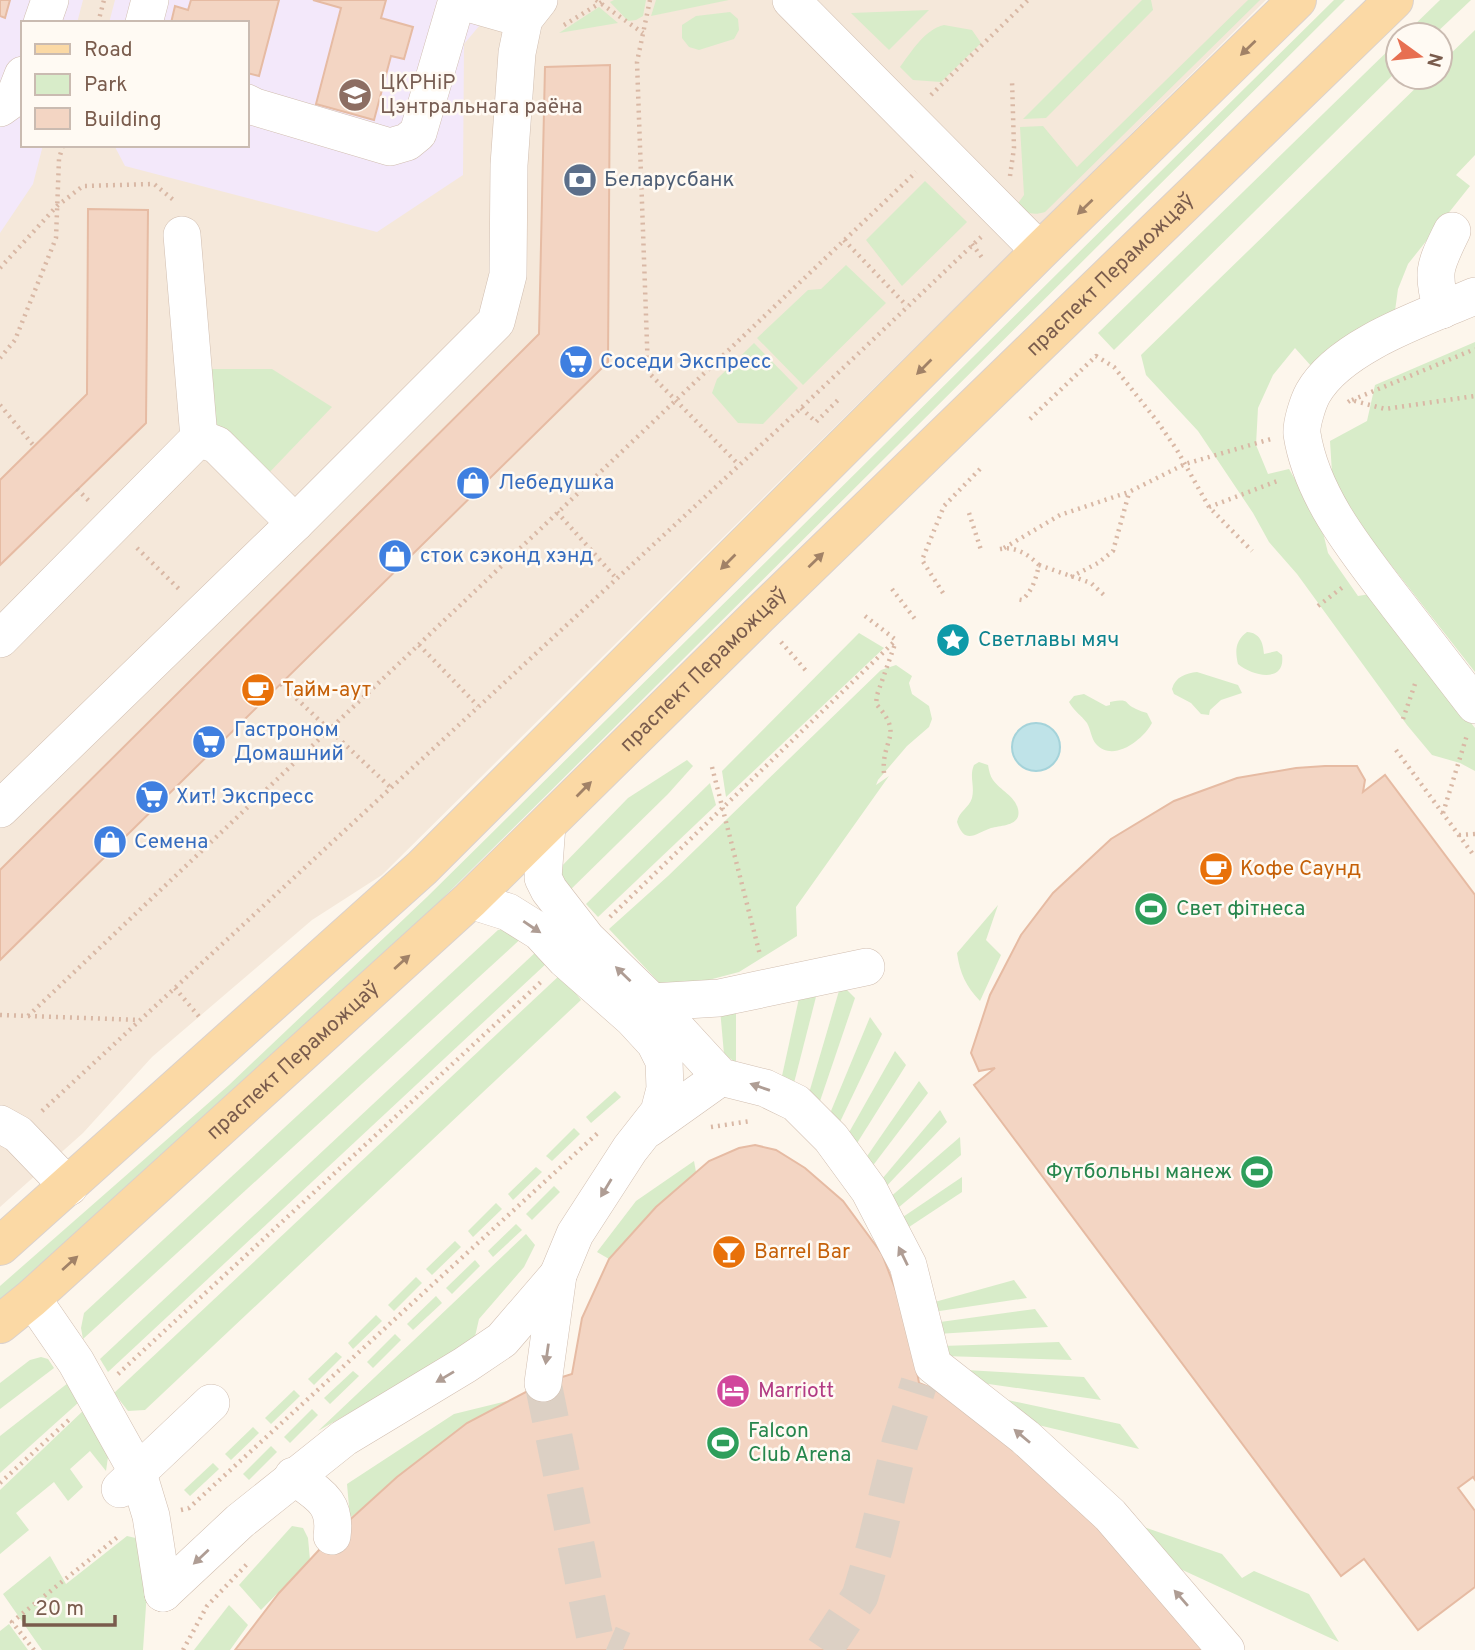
<svg xmlns="http://www.w3.org/2000/svg" width="1475" height="1650" font-family="Overpass,sans-serif">
<style>
.residential{fill:#f5e8da;fill-rule:evenodd}
.education{fill:#f3e8fa}
.green{fill:#d8ecc9}
.water{fill:#bfe3e8;stroke:#a5d3da;stroke-width:2}
.building{fill:#f3d5c3;stroke:#e6bba3;stroke-width:2}
.lines{fill:none;stroke-linecap:round;stroke-linejoin:round}
.minor-tunnel{stroke:#dcd0c4;stroke-width:37;stroke-dasharray:37 18;stroke-linecap:butt}
.minor-casing{stroke:#d1beb0;stroke-width:38}
.major-casing{stroke:#dad1cd;stroke-width:40}
.path{stroke:#d9b8a5;stroke-width:4.5;stroke-dasharray:2 5;stroke-linecap:butt}
.minor{stroke:#fff;stroke-width:37}
.major{stroke:#fbd9a5;stroke-width:38}
.oneway{fill:#a18267}
.oneway2{fill:#af9d94}
.labels{text-anchor:middle;dominant-baseline:central;stroke-width:5;stroke-linejoin:round;paint-order:stroke}
.education-label{font-size:21px;fill:#785e54;stroke:#fffaf3;text-anchor:start}
.service-label{font-size:21px;fill:#4e5e75;stroke:#fffaf3;text-anchor:start}
.street-label{font-size:21px;fill:#7a5c4d;stroke:#fffaf3}
.shop-label{font-size:21px;fill:#366cbe;stroke:#fffaf3;text-anchor:start}
.culture-label{font-size:21px;fill:#0d838f;stroke:#fffaf3;text-anchor:start}
.food-label{font-size:21px;fill:#c56008;stroke:#fffaf3;text-anchor:start}
.leisure-label{font-size:21px;fill:#27864d;stroke:#fffaf3;text-anchor:start}
.hotel-label{font-size:21px;fill:#b23c85;stroke:#fffaf3;text-anchor:start}
</style>
<rect width="100%" height="100%" fill="#fdf6ec"/>
<path class="residential" d="M0 0H1266L382 875 312 920 152 1057 83 1133 0 1207ZM23 23H247V145H23Z"/>
<g class="education">
<path d="M0 0H83L77 23H23V145H43L33 184 0 233Z"/>
<path d="M115 0H501L464 44 463 175 377 232 125 166 114 145H247V23H109Z"/>
</g>
<g class="green">
<path d="M614 0H646L643 16 636 20 628 21 610 2Z"/>
<path d="M656 0H729L651 16Z"/>
<path d="M1142 0H1151L1153 10 1046 118 1023 119Z"/>
<path d="M1248 0H1260L1045 212C1032 216 1027 213 1017 205L1024 195 1020 127 1043 126 1077 167Z"/>
<path d="M1334 0H1345L435 906 239 1095 0 1301V1286L229 1085 427 897Z"/>
<path d="M1440 0H1471L1434 35H1404Z"/>
<path d="M599 7 618 23 559 33Z"/>
<path d="M929 10 889 50 851 13Z"/>
<path d="M730 12 738 19 739 30 734 39 699 50 689 47 682 38V25L696 16Z"/>
<path d="M944 25 972 30 981 43 941 82 913 80 900 67C912 51 924 30 944 25Z"/>
<path d="M1475 30V155L1456 175 1470 186 1408 264 1398 289 1395 311C1362 323 1337 342 1312 367L1295 348 1273 375 1258 408 1256 445 1268 474 1289 469 1321 524 1328 553 1358 596 1370 594 1475 728V771L1460 763 1432 755 1407 725 1297 574 1269 542 1253 513 1198 431 1146 375 1141 355 1427 77H1440V64Z"/>
<path d="M1398 41V70L1114 350 1098 333Z"/>
<path d="M925 181 967 222 902 286 866 240Z"/>
<path d="M846 265 886 303 803 385 757 338 808 290 821 289Z"/>
<path d="M1475 342V672L1355 519 1332 473 1330 441 1367 421 1375 385Z"/>
<path d="M754 343 798 388 763 424 738 423 712 393 717 379Z"/>
<path d="M204 369H272L332 407 265 477 208 416Z"/>
<path d="M1247 632C1260 633 1263 642 1264 654L1277 651 1282 655C1286 684 1252 676 1238 664 1235 651 1235 641 1247 632Z"/>
<path d="M859 633 884 648 726 797 722 771Z"/>
<path d="M896 665 912 676 909 683 912 694 929 706 932 719 929 727 907 746 878 780 876 785 889 776 796 907 797 936 739 972 667 991 609 929 668 876 881 670Z"/>
<path d="M1197 672 1238 685 1242 693 1221 700 1210 710 1209 715 1201 714 1191 703 1174 694 1172 689C1175 677 1186 673 1197 672Z"/>
<path d="M1084 694 1106 706 1110 705V702C1132 698 1122 703 1136 709 1140 711 1144 712 1147 713L1152 723C1143 740 1113 763 1096 744 1091 738 1091 730 1087 723 1081 715 1074 711 1069 702L1074 696Z"/>
<path d="M687 760 693 766 668 794 564 896 557 871 628 798Z"/>
<path d="M979 762 988 765C989 770 990 776 993 780 1000 790 1015 796 1018 809 1022 826 1001 825 991 828 976 833 965 846 957 822 959 811 969 808 972 798 975 786 969 776 974 765Z"/>
<path d="M710 783 716 805 598 917 586 904Z"/>
<path d="M998 905 986 940 1001 955 980 1001C966 986 960 974 957 953Z"/>
<path d="M516 928 526 934 83 1339 81 1328 84 1313 498 930Z"/>
<path d="M538 950 548 962 108 1372 100 1359Z"/>
<path d="M561 974 581 1000 145 1410 128 1411 114 1393Z"/>
<path d="M841 984 855 998 819 1104 809 1093Z"/>
<path d="M818 989 794 1083 782 1076 799 998Z"/>
<path d="M720 1009H736V1063L724 1054Z"/>
<path d="M870 1017 882 1034 839 1124 831 1111Z"/>
<path d="M895 1051 906 1065 854 1148 847 1136Z"/>
<path d="M919 1081 928 1093 868 1172 863 1162Z"/>
<path d="M615 1091 621 1097 591 1123 586 1117Z"/>
<path d="M940 1110 947 1122 881 1192 877 1185Z"/>
<path d="M574 1128 580 1134 552 1161 546 1156Z"/>
<path d="M960 1137 961 1155 892 1213 888 1199Z"/>
<path d="M694 1161 696 1172 656 1207 609 1259 597 1252 636 1201Z"/>
<path d="M536 1167 542 1172 513 1200 508 1194Z"/>
<path d="M962 1177V1192L903 1231 900 1219Z"/>
<path d="M554 1186 560 1192 532 1220 526 1214Z"/>
<path d="M496 1203 502 1209 473 1237 468 1231Z"/>
<path d="M516 1224 522 1230 493 1257 488 1251Z"/>
<path d="M526 1234 535 1245 524 1267 479 1319 474 1341 318 1431Z"/>
<path d="M455 1241 461 1247 432 1275 426 1269Z"/>
<path d="M475 1260 480 1266 452 1294 446 1288Z"/>
<path d="M416 1277 422 1283 394 1311 388 1305Z"/>
<path d="M1014 1280 1027 1298 933 1312 931 1303Z"/>
<path d="M436 1296 442 1303 413 1330 407 1324Z"/>
<path d="M1035 1309 1048 1327 937 1334 933 1323Z"/>
<path d="M376 1315 382 1321 353 1349 348 1343Z"/>
<path d="M395 1334 401 1340 373 1368 367 1362Z"/>
<path d="M1059 1342 1072 1360 943 1356 942 1346Z"/>
<path d="M336 1352 342 1357 314 1385 308 1379Z"/>
<path d="M41 1357 48 1359 54 1368 0 1409V1383L30 1360Z"/>
<path d="M949 1369 1084 1377 1101 1400 961 1380Z"/>
<path d="M353 1371 359 1376 330 1404 324 1398Z"/>
<path d="M68 1383 79 1402 0 1473V1436Z"/>
<path d="M294 1390 300 1396 271 1424 265 1418Z"/>
<path d="M980 1394 1120 1424 1139 1449 1009 1418Z"/>
<path d="M511 1400 467 1423 350 1518 347 1484 454 1414Z"/>
<path d="M85 1409 109 1450 106 1471 90 1451 70 1469 83 1487 68 1501 54 1482 16 1513 29 1530 0 1554V1490Z"/>
<path d="M312 1409 318 1415 290 1443 284 1437Z"/>
<path d="M253 1427 259 1433 231 1460 225 1454Z"/>
<path d="M271 1446 277 1452 249 1480 243 1474Z"/>
<path d="M213 1463 219 1469 190 1496 184 1490Z"/>
<path d="M1138 1525 1222 1554 1242 1578 1254 1571 1309 1594 1339 1642 1163 1561Z"/>
<path d="M292 1526 303 1528 308 1538 310 1560 261 1610 239 1585Z"/>
<path d="M127 1536 144 1540 147 1591 143 1650H42L3 1594 50 1556 66 1584Z"/>
<path d="M229 1605 248 1625 230 1650H194Z"/>
<path d="M9 1624 28 1650H0V1631Z"/>
</g>
<circle class="water" cx="1036" cy="747" r="24"/>
<g class="building">
<path d="M0 0H10L5 18 0 16Z"/>
<path d="M191 0H279L259 76 247 73V23H171L175 6 188 10Z"/>
<path d="M313 0H386L381 18 413 27 404 59 391 56 374 120 316 104 341 8Z"/>
<path d="M610 65 608 362 0 960V870L539 334 545 67Z"/>
<path d="M88 209 148 210 146 423 0 565V480L87 394Z"/>
<path d="M1325 766H1357L1365 780 1363 792 1385 775 1475 895V1480L1473 1477 1458 1488 1475 1511V1587L1418 1630 1364 1559 1341 1576 974 1085 995 1068 979 1071 971 1053 990 995 1021 935 1053 893 1111 839 1174 801 1237 778 1296 768Z"/>
<path d="M755 1145 776 1150 805 1168 843 1201 882 1254 909 1325 919 1383 960 1400 1010 1434 1213 1650H235L279 1593 332 1536 397 1477 467 1423 543 1383 572 1374 582 1318 609 1259 656 1207 709 1161 739 1148Z"/>
</g>
<g class="lines">
<g class="minor-tunnel">
<path d="M543 1383 595 1638 623 1650"/>
<path d="M824 1650 860 1596 875 1546 900 1443 919 1383"/>
</g>
<g class="minor-casing">
<g id="minor">
<path d="M457 0 524 19"/>
<path d="M791 0 1040 251"/>
<path d="M42 23 50 0"/>
<path d="M144 23 150 0"/>
<path d="M247 103 255 107 390 147 407 142 418 133 457 0"/>
<path d="M0 108 14 98 23 75"/>
<path d="M1475 296C1426 317 1340 345 1313 393 1308 402 1301 424 1302 434 1312 498 1359 554 1397 604 1423 638 1449 671 1475 705"/>
<path d="M1442 310C1431 271 1435 266 1452 231"/>
<path d="M199 438 217 445 295 523"/>
<path d="M0 639 199 438 182 235"/>
<path d="M0 809 295 523 496 322 508 275 509 165 517 53 524 19 539 0"/>
<path d="M547 825 543 878 549 890 587 939 652 1002 721 1077 765 1088 796 1103 831 1138 869 1190 908 1265 933 1365 1025 1437 1110 1515 1226 1650"/>
<path d="M470 900 508 912 540 932 565 959 632 1018 655 1043 664 1061 665 1089 659 1112 630 1149 575 1234 558 1275 543 1383"/>
<path d="M638 1013 652 1002 719 998 866 967"/>
<path d="M0 1124 18 1134 69 1187"/>
<path d="M648 1129 721 1077"/>
<path d="M32 1298 76 1362 138 1473 151 1516 163 1593"/>
<path d="M293 1476C318 1494 337 1502 332 1536"/>
<path d="M120 1489 211 1403"/>
<path d="M163 1593 240 1521 344 1438 465 1365 502 1340 558 1275"/>
</g>
</g>
<g class="major-casing">
<g id="major">
<path d="M0 1246 422 868 1040 251 1297 0"/>
<path id="s1" d="M0 1324 32 1298 470 900 759 615 1394 0"/>
</g>
</g>
<g class="path">
<path d="M596 0 643 33"/>
<path d="M650 0 637 62 648 372 739 465"/>
<path d="M98 23 104 0"/>
<path d="M564 25 605 0"/>
<path d="M931 95 1028 0"/>
<path d="M1010 176 1014 148 1012 80"/>
<path d="M844 240 907 306"/>
<path d="M972 244 983 259"/>
<path d="M0 268 57 206 83 186 154 184 176 202"/>
<path d="M0 358 15 340 56 238 59 159 63 145"/>
<path d="M1352 400 1475 349"/>
<path d="M1348 402 1351 400 1385 409 1475 396"/>
<path d="M0 405 34 446"/>
<path d="M801 408 816 422 838 400"/>
<path d="M1030 419 1096 356 1114 367 1157 421 1177 450 1209 507 1252 551"/>
<path d="M77 489 91 503"/>
<path d="M1209 507 1280 480"/>
<path d="M557 512 616 578"/>
<path d="M969 513 981 550"/>
<path d="M137 548 181 591"/>
<path d="M1004 548 1060 515 1129 492 1185 464 1271 439"/>
<path d="M1000 549C1015 546 1028 554 1039 565 1036 578 1033 590 1022 600L1016 599"/>
<path d="M1039 565 1091 583 1105 596"/>
<path d="M1071 577 1098 563 1113 551 1129 493"/>
<path d="M892 589 915 619"/>
<path d="M943 593 922 560 944 506 980 469"/>
<path d="M1318 606 1343 587"/>
<path d="M865 616 896 640"/>
<path d="M781 642 808 673"/>
<path d="M419 645 478 706"/>
<path d="M281 684 390 787"/>
<path d="M1403 719 1416 681"/>
<path d="M1396 750 1475 857"/>
<path d="M712 767 760 955"/>
<path d="M884 773C881 738 905 736 876 704L877 695 895 644"/>
<path d="M1443 813 1467 735"/>
<path d="M1459 835 1475 834"/>
<path d="M610 917 896 640"/>
<path d="M175 988 201 1019"/>
<path d="M0 1015 139 1020"/>
<path d="M28 1016 916 172"/>
<path d="M42 1111 801 408 981 237"/>
<path d="M711 1127 751 1121"/>
<path d="M118 1374 543 980"/>
<path d="M0 1483 71 1418"/>
<path d="M181 1510 189 1508 600 1131"/>
<path d="M34 1650 12 1622 120 1535"/>
<path d="M183 1650 207 1606 249 1562"/>
</g>
<use href="#minor" class="minor"/>
<use href="#major" class="major"/>
</g>
<defs><path id="oneway-solid" d="M-6-.8H1V-3.2L6.5 0L1 3.2V.8H-6Z" transform="scale(1.75)"/></defs>
<g class="oneway">
<use href="#oneway-solid" transform="translate(1248 48) rotate(136)"/>
<use href="#oneway-solid" transform="translate(1085 207) rotate(136)"/>
<use href="#oneway-solid" transform="translate(924 367) rotate(135)"/>
<use href="#oneway-solid" transform="translate(816 560) rotate(-44)"/>
<use href="#oneway-solid" transform="translate(728 562) rotate(135)"/>
<use href="#oneway-solid" transform="translate(584 789) rotate(-45)"/>
<use href="#oneway-solid" transform="translate(402 962) rotate(-42)"/>
<use href="#oneway-solid" transform="translate(70 1263) rotate(-42)"/>
</g>
<g class="oneway2">
<use href="#oneway-solid" transform="translate(532 927) rotate(34)"/>
<use href="#oneway-solid" transform="translate(623 974) rotate(-136)"/>
<use href="#oneway-solid" transform="translate(760 1087) rotate(-161)"/>
<use href="#oneway-solid" transform="translate(606 1188) rotate(121)"/>
<use href="#oneway-solid" transform="translate(903 1256) rotate(-116)"/>
<use href="#oneway-solid" transform="translate(547 1354) rotate(98)"/>
<use href="#oneway-solid" transform="translate(445 1377) rotate(149)"/>
<use href="#oneway-solid" transform="translate(1022 1436) rotate(-140)"/>
<use href="#oneway-solid" transform="translate(201 1557) rotate(137)"/>
<use href="#oneway-solid" transform="translate(1181 1598) rotate(-131)"/>
</g>
<defs>
<g id="school-disc" transform="scale(1.75)"><circle r="9.5" fill="#8d6e63" stroke="#fffaf3"/><path d="M0-5L7-2L0 1L-7-2ZM-4 1L0 2.5L4 1V4Q0 6-4 4Z" fill="#fff"/></g>
<g id="bank-disc" transform="scale(1.75)"><circle r="9.5" fill="#5c6f8a" stroke="#fffaf3"/><path d="M-6-4H6V4H-6ZM0-2.3a2.3 2.3 0 1 0 0 4.6a2.3 2.3 0 1 0 0-4.6Z" fill="#fff"/></g>
<g id="supermarket-disc" transform="scale(1.75)"><circle r="9.5" fill="#3f7fe0" stroke="#fffaf3"/><path d="M-6-5.5h2.5l.6 2H6L4.5 2H-2.5L-4.4-4H-6ZM-1.5 3.2a1.3 1.3 0 1 0 .1 0ZM3 3.2a1.3 1.3 0 1 0 .1 0Z" fill="#fff"/></g>
<g id="shop-disc" transform="scale(1.75)"><circle r="9.5" fill="#3f7fe0" stroke="#fffaf3"/><path d="M-5-2.5h2.3a2.7 3.5 0 0 1 5.4 0H5L5.5 6h-11ZM-1.5-2.5h3a1.5 2.3 0 0 0-3 0Z" fill="#fff"/></g>
<g id="sight-disc" transform="scale(1.75)"><circle r="9.5" fill="#0f9aa8" stroke="#fffaf3"/><path d="M0-6L1.8-2.2L6-1.7L2.9 1.2L3.7 5.4L0 3.3L-3.7 5.4L-2.9 1.2L-6-1.7L-1.8-2.2Z" fill="#fff"/></g>
<g id="cafe-disc" transform="scale(1.75)"><circle r="9.5" fill="#e8710a" stroke="#fffaf3"/><path d="M-5.5-4.5H6V0H3Q3 3.5 0 3.5H-2.5Q-5.5 3.5-5.5 0ZM3-3.2v2h1.7v-2ZM-6 4.5H4V6H-6Z" fill="#fff"/></g>
<g id="stadium-disc" transform="scale(1.75)"><circle r="9.5" fill="#2e9e5b" stroke="#fffaf3"/><path d="M0-5a6.5 5 0 1 0 0 10a6.5 5 0 1 0 0-10ZM-3.5-1.8h7v3.6h-7Z" fill="#fff"/></g>
<g id="bar-disc" transform="scale(1.75)"><circle r="9.5" fill="#e8710a" stroke="#fffaf3"/><path d="M-6-5H6L.8 .8V4.5H3.5V6h-7V4.5H-.8V.8Z" fill="#fff"/></g>
<g id="hotel-disc" transform="scale(1.75)"><circle r="9.5" fill="#d1479c" stroke="#fffaf3"/><path d="M-6-4.5h1.5V1H6V5H4.5V3h-9V5H-6ZM-4 0a1.8 1.8 0 1 1 3.6 0ZM.5 0V-2.5h3Q6-2.5 6 0Z" fill="#fff"/></g>
</defs>
<g fill-rule="evenodd">
<use href="#school-disc" x="355" y="95"/>
<use href="#bank-disc" x="580" y="180"/>
<use href="#supermarket-disc" x="576" y="362"/>
<use href="#shop-disc" x="473" y="483"/>
<use href="#shop-disc" x="395" y="556"/>
<use href="#sight-disc" x="953" y="640"/>
<use href="#cafe-disc" x="258" y="690"/>
<use href="#supermarket-disc" x="209" y="742"/>
<use href="#supermarket-disc" x="152" y="797"/>
<use href="#shop-disc" x="110" y="842"/>
<use href="#cafe-disc" x="1216" y="869"/>
<use href="#stadium-disc" x="1151" y="909"/>
<use href="#stadium-disc" x="1257" y="1172"/>
<use href="#bar-disc" x="729" y="1252"/>
<use href="#hotel-disc" x="733" y="1391"/>
<use href="#stadium-disc" x="723" y="1443"/>
</g>
<g class="labels">
<g class="education-label">
<text x="380" y="83">ЦКРНіР<tspan x="380" dy="24">Цэнтральнага раёна</tspan></text>
</g>
<g class="service-label">
<text x="604" y="180">Беларусбанк</text>
</g>
<g class="street-label">
<text stroke="none"><textPath href="#s1" startOffset="1528">праспект Пераможцаў</textPath></text>
<text stroke="none"><textPath href="#s1" startOffset="961">праспект Пераможцаў</textPath></text>
<text stroke="none"><textPath href="#s1" startOffset="394">праспект Пераможцаў</textPath></text>
</g>
<g class="shop-label">
<text x="600" y="362">Соседи Экспресс</text>
<text x="498" y="483">Лебедушка</text>
<text x="420" y="556">сток сэконд хэнд</text>
<text x="234" y="730">Гастроном<tspan x="234" dy="24">Домашний</tspan></text>
<text x="176" y="797">Хит! Экспресс</text>
<text x="134" y="842">Семена</text>
</g>
<g class="culture-label">
<text x="978" y="640">Светлавы мяч</text>
</g>
<g class="food-label">
<text x="282" y="690">Тайм-аут</text>
<text x="1240" y="869">Кофе Саунд</text>
<text x="754" y="1252">Barrel Bar</text>
</g>
<g class="leisure-label">
<text x="1176" y="909">Свет фітнеса</text>
<text x="1232" y="1172" text-anchor="end">Футбольны манеж</text>
<text x="748" y="1431">Falcon<tspan x="748" dy="24">Club Arena</tspan></text>
</g>
<g class="hotel-label">
<text x="758" y="1391">Marriott</text>
</g>
</g>
<rect x="21" y="21" width="228" height="126" fill="#fffaf3" stroke="#cabbb1" stroke-width="2"/>
<rect x="35" y="44" width="35" height="10" fill="#fbd9a5" stroke="#cabbb1" stroke-width="2"/>
<text x="84" y="56" font-size="21" fill="#7a5c4d">Road</text>
<rect x="35" y="74" width="35" height="21" fill="#d8ecc9" stroke="#cabbb1" stroke-width="2"/>
<text x="84" y="91" font-size="21" fill="#7a5c4d">Park</text>
<rect x="35" y="108" width="35" height="21" fill="#f3d5c3" stroke="#cabbb1" stroke-width="2"/>
<text x="84" y="126" font-size="21" fill="#7a5c4d">Building</text>
<g transform="translate(1419 56) rotate(105)"><circle r="33" fill="#fffaf3" stroke="#cabbb1" stroke-width="2"/>
<path d="M0-5L12 26L0 18L-12 26Z" fill="#e76f51"/>
<text y="-10" font-size="19" font-weight="bold" text-anchor="middle" fill="#7a5c4d">N</text>
</g>
<path d="M24 1615v10h91v-10" fill="none" stroke="#7a5c4d" stroke-width="3.5"/>
<text x="35" y="1615" font-size="21" fill="#7a5c4d" stroke="#fffaf3" stroke-width="5" paint-order="stroke">20 m</text>
</svg>
